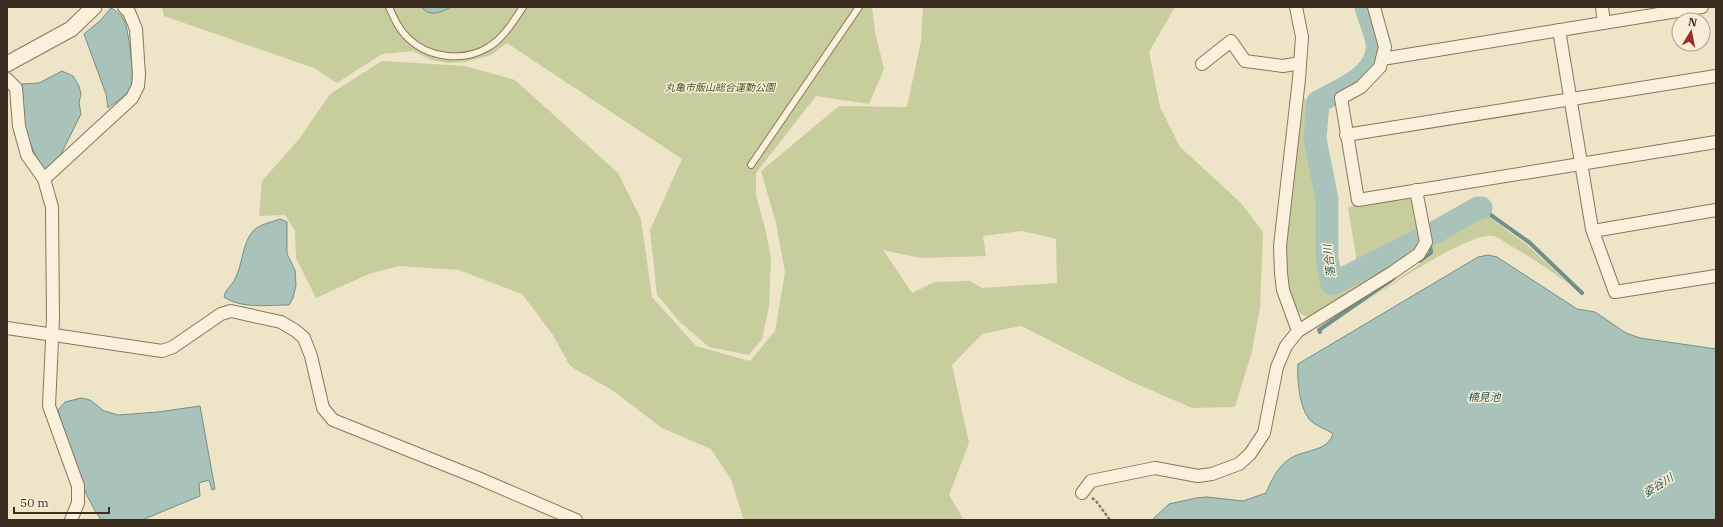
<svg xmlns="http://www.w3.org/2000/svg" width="1723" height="527" font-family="'IBM Plex Serif','Noto Sans JP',serif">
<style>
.green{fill:#c7cd9c;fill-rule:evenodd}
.water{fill:#a9c3bb;stroke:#709189}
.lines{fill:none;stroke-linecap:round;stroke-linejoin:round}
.stream{stroke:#709189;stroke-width:4}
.river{stroke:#a9c3bb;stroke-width:23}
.service-casing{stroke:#8b765d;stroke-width:8}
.minor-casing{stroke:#8b765d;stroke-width:14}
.tertiary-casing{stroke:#8b765d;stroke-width:17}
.path{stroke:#8b765d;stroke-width:2.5;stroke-dasharray:3 2;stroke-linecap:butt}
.service{stroke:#f9f1dc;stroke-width:6}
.minor{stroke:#f9f1dc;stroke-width:12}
.tertiary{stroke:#f9f1dc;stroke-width:15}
.labels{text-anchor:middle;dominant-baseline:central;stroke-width:3;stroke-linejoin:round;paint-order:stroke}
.park-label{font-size:10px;font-style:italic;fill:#4b5827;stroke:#f6eed8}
.water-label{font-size:11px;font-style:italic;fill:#305b59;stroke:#f6eed8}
</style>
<rect width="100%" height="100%" fill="#eee4c8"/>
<g class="green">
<path d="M162 7H872L875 32 884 69 869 104 816 96 756 173V195L765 228 771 258 769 307 762 339 749 355 709 347 680 322 657 295 650 230 682 159 507 43 491 55 465 62 448 63 431 60 413 51 382 54 337 83 314 68 164 16Z"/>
<path d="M923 7H1175L1149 52 1160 107 1180 147 1241 203 1263 232 1260 308 1252 351 1235 407 1192 408 1130 381 1021 326 982 334 952 365 969 443 949 495 964 520H747L743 518 731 479 711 449 662 428 612 390 570 366 553 335 522 294 459 270 399 266 369 274 316 298 296 258 295 231 285 215 259 216 262 181 300 138 330 94 382 61 465 66 515 80 618 173 641 219 652 297 696 346 750 361 775 331 785 272 776 223 761 171 839 106 907 107 921 41ZM1022 231 1056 239 1057 283 982 288 970 281 935 282 912 293 883 250 921 258 986 256 983 236Z"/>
<path d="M1304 99 1316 102 1312 138 1324 203 1325 261 1330 288 1414 246 1403 258 1307 317 1301 314 1291 303 1286 286 1284 246Z"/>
<path d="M1408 197 1413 202 1419 236 1358 269 1348 207Z"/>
<path d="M1479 210 1481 211 1527 245 1568 283C1549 270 1530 256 1509 245 1504 242 1499 237 1493 236 1468 230 1361 305 1336 322L1433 255 1432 237Z"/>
</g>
<g class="water">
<path d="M422 7H451C442 12 429 18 422 7Z"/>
<path d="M111 8C117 11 123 16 125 23 129 33 135 78 131 87 127 96 115 102 108 108L106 94 84 34 100 21Z"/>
<path d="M62 71 73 76 79 86 81 94 79 103 81 114 61 154 45 171H43L29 141 24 123 22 84 39 83Z"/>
<path d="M280 219 287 222V254L295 270 296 285 293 298 289 305C268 305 242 309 224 297 225 290 232 285 235 279 243 264 242 242 254 230 260 224 273 222 280 219Z"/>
<path d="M1488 255 1497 257 1577 309 1595 312 1626 333 1640 338 1716 349V520H1152L1169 504 1196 498 1207 497 1243 501 1266 493C1271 481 1277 468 1288 460 1302 449 1327 453 1333 434 1327 429 1315 426 1309 419 1299 406 1297 379 1298 364L1478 257Z"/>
<path d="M81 398 90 400 104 411 118 415 158 412 200 406 215 489 212 490 209 480 199 483 200 496 142 520H101C80 490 68 445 58 410L65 402Z"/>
</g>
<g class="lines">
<g class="stream">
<path d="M1481 208 1530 243 1582 293"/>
<path d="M1420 261 1431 253 1430 241"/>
<path d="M1320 332 1319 330 1394 278"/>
</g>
<path class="river" d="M1366 7C1369 19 1375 31 1377 42 1381 75 1341 89 1318 102L1315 139 1327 199V259L1332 284 1430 235 1478 208H1481"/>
<g class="service-casing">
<g id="service">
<path d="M389 7C394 18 399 30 408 38 428 58 463 62 487 48 503 39 513 22 523 7"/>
<path d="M751 165 859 7"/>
</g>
</g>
<g class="minor-casing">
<g id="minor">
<path d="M1296 7 1302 37 1299 79 1280 246 1281 273 1283 290 1298 331 1393 272 1419 254 1426 242 1416 190"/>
<path d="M1374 7 1385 47 1380 67 1361 87 1341 98 1358 200 1716 142"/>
<path d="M1602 7 1604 23"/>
<path d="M1559 30 1592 229 1615 292 1716 276"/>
<path d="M1382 59 1702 7"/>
<path d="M1202 64 1231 41 1245 61 1283 66 1300 63"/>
<path d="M7 79 16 88 19 126 27 155 44 179 52 207 53 319 49 406 78 486V503L71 520"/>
<path d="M1346 135 1716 76"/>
<path d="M44 179 132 98 138 86 139 75 136 29 129 12 124 7"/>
<path d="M1593 231 1716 210"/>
<path d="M7 328 162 351 173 347 221 314 231 311 281 322 296 331 304 338 311 356 323 408 333 420 478 478 576 520"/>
<path d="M1082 493 1091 481 1155 468 1198 476 1212 474 1239 464 1250 454 1264 433 1277 367 1286 346 1298 331"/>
</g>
</g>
<g class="tertiary-casing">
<path id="tertiary" d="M7 64 71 29 94 7"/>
</g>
<path class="path" d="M1092 498 1096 501 1110 520"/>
<use href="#service" class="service"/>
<use href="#minor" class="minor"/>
<use href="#tertiary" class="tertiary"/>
</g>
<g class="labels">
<g class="park-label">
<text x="720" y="87">丸亀市飯山総合運動公園</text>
</g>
<g class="water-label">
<text transform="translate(1329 261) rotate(-97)">落合川</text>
<text x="1484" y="397">楠見池</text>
<text transform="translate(1658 485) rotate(-32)">姿谷川</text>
</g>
</g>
<rect width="1723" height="527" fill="none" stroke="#3b2e21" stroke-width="16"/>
<g transform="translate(1691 32) rotate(10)"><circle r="19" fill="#f6eed8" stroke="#aba18f"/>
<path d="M0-3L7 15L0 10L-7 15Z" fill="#992e2e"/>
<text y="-6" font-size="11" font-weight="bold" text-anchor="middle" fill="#3b2e21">N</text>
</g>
<path d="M14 507v6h95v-6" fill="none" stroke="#3b2e21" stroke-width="2"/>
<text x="20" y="507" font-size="12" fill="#3b2e21" stroke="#f6eed8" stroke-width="3" paint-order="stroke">50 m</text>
</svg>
